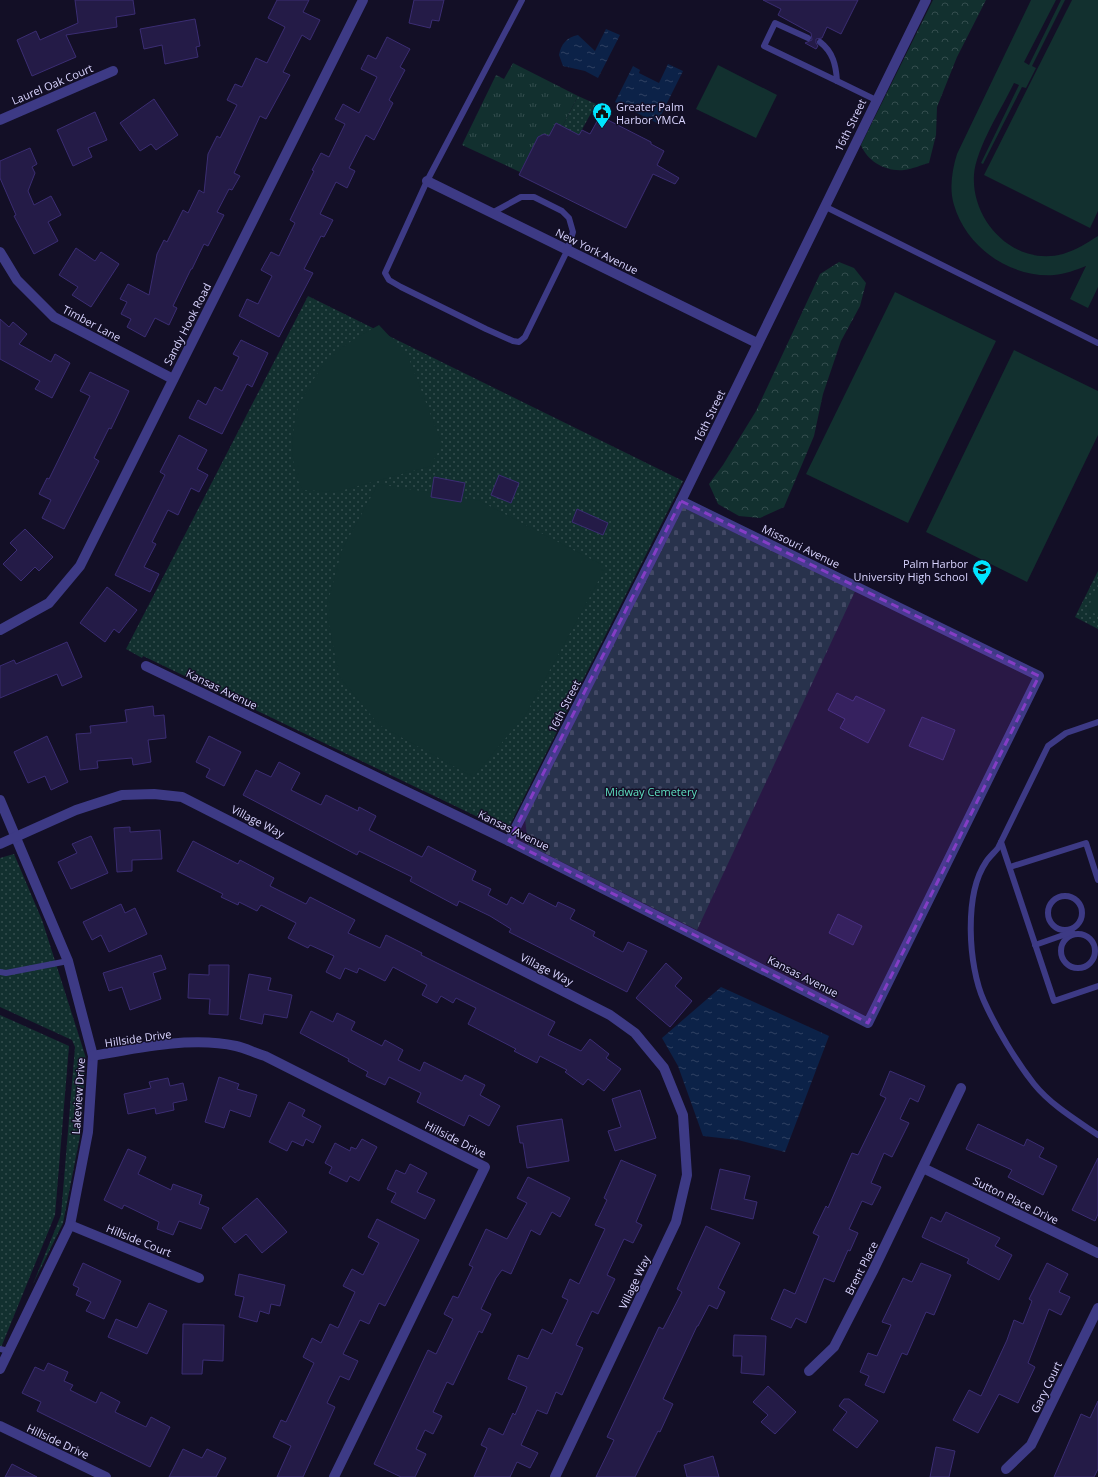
<svg xmlns="http://www.w3.org/2000/svg" width="1098" height="1477" font-family="'Open Sans',sans-serif">
<style>
.grass{fill:url(#grass-tufts)}
.forest{fill:url(#forest-crowns)}
.cemetery{fill:url(#cemetery-stones)}
.park{fill:url(#park-dots)}
.pitch{fill:#12302f}
.water{fill:url(#water-ripples)}
.building{fill:#241b47;stroke:#3b2d73}
.lines{fill:none;stroke-linecap:round;stroke-linejoin:round}
.lane{stroke:#3d3a85;stroke-width:6}
.street{stroke:#3d3a85;stroke-width:10}
.marked{fill:#843dc5;fill-opacity:0.2;stroke:#843dc5;stroke-width:3;stroke-dasharray:8 5;stroke-linejoin:round}
.labels{text-anchor:middle;dominant-baseline:central;stroke-width:3;stroke-linejoin:round;paint-order:stroke}
.street-label{font-size:11px;fill:#d9d4ff;stroke:#130f26}
.poi-label{font-size:11px;fill:#d9d4ff;stroke:#130f26;text-anchor:start}
.park-label{font-size:11px;fill:#5fe0c0;stroke:#130f26}
</style>
<defs>
<pattern id="grass-tufts" width="24" height="20" patternUnits="userSpaceOnUse"><rect width="24" height="20" fill="#12302f"/><path d="M3 7l-1-3M5 7V3M7 7l1-3M15 17l-1-3M17 17v-4M19 17l1-3" fill="none" stroke="#344d4e"/></pattern>
<pattern id="forest-crowns" width="20" height="18" patternUnits="userSpaceOnUse"><rect width="20" height="18" fill="#12302f"/><path d="M2 6a3 3 0 1 1 6 0M12 15a3 3 0 1 1 6 0" fill="none" stroke="#344d4e"/></pattern>
<pattern id="cemetery-stones" width="16" height="16" patternUnits="userSpaceOnUse"><rect width="16" height="16" fill="#12302f"/><path d="M2 7V4a2 2 0 0 1 4 0v3zM10 15v-3a2 2 0 0 1 4 0v3z" fill="#344d4e"/></pattern>
<pattern id="park-dots" width="8" height="8" patternUnits="userSpaceOnUse"><rect width="8" height="8" fill="#12302f"/><path d="M2 2h.1M6 6h.1" fill="none" stroke="#344d4e" stroke-width="1.8" stroke-linecap="round"/></pattern>
<pattern id="water-ripples" width="26" height="14" patternUnits="userSpaceOnUse"><rect width="26" height="14" fill="#0c2248"/><path d="M2 4q2-2 4 0t4 0M15 11q2-2 4 0t4 0" fill="none" stroke="#2f4163"/></pattern>
</defs>
<rect width="100%" height="100%" fill="#130f26"/>
<path class="grass" d="M513 63 578 96 562 127 556 123 549 136 544 134 538 137 520 172 462 145 496 75 504 79Z"/>
<g class="forest">
<path d="M933 0H986L957 57 937 107 936 135 929 163C921 165 913 169 904 170 886 172 867 161 861 145Z"/>
<path d="M839 262 854 268 866 283 860 306 841 341 823 394 814 436 784 507 760 518 739 516 718 504 709 484 723 465 756 411 820 274Z"/>
</g>
<path class="cemetery" d="M685 503 857 587 697 930 528 845 525 819Z"/>
<g class="park">
<path d="M578 96 596 104 579 135 562 127Z"/>
<path d="M308 296 683 481 507 831 143 656 142 658 126 649Z"/>
<path d="M1098 571V629L1075 617Z"/>
<path d="M14 854 42 920 86 1058 81 1131 63 1223 33 1284 61 1215 75 1047 72 1040 0 1007V858Z"/>
<path d="M0 1015 69 1046 55 1215 0 1350Z"/>
</g>
<g class="pitch">
<path d="M1031 0H1056L1024 62 1029 65 1061 0H1065L1032 66 1036 68 1026 88 1022 87 983 164 981 163 1019 85 1014 83C1002 108 976 148 974 175 971 221 1014 267 1063 254 1076 250 1087 243 1098 236V287L1088 308 1070 299 1086 266C1076 270 1065 274 1054 275 1010 278 966 247 954 205 949 189 952 170 957 154Z"/>
<path d="M1072 0H1098V211L1090 228 984 175Z"/>
<path d="M718 65 777 95 756 138 696 109Z"/>
<path d="M895 292 996 341 908 523 806 474Z"/>
<path d="M379 325 408 356 442 444 431 466 336 492 303 490C290 469 291 439 296 415 298 403 318 371 326 362 340 346 361 335 379 325Z"/>
<path d="M1014 350 1098 391V435L1027 582 926 532Z"/>
<path d="M378 484 480 501 606 567 526 714 473 777 379 725 339 676 326 609 342 550Z"/>
<path d="M1098 587V615L1087 610Z"/>
</g>
<g class="water">
<path d="M606 29 620 35 598 78 585 71 563 66 559 55C561 44 567 37 578 35L595 51Z"/>
<path d="M668 64 683 71 657 123 615 102 633 66 640 70 639 73 659 83Z"/>
<path d="M721 987 829 1036 785 1152 738 1140 703 1136 678 1066 662 1038Z"/>
</g>
<g class="building">
<path d="M75 0H133L135 14 116 17 117 27 66 35 76 57 32 76 17 40 36 31 40 40 78 23Z"/>
<path d="M277 0H309L303 12 320 20 310 40 302 35 283 72 290 75 266 119 260 116 234 173 240 176 232 190 229 189 217 212 224 215 208 246 204 244 192 269H191L173 306 177 308 169 325 155 318 145 337 127 327 131 319 121 314 127 302 120 299 128 284 149 295 157 254 164 240 167 242 183 210 188 213 199 190 204 193 208 154 217 136 220 138 237 105 227 100 235 84 242 87 256 58 267 63 285 27 268 18Z"/>
<path d="M414 0H444L439 21 432 20 430 28 409 23Z"/>
<path d="M763 0H858L841 34 827 27 822 38 816 39V43L818 46 816 49 805 43 812 40 811 33 778 15 781 9Z"/>
<path d="M195 19 200 46 196 47 198 57 165 64 162 45 144 49 140 29Z"/>
<path d="M387 37 410 49 400 67 405 70 389 100 393 103 374 140 366 135 349 168 355 171 347 188 336 182 320 214 333 220 324 237 321 236 304 269 313 273 279 337 239 316 247 299 258 304 272 276 261 270 271 252 279 256 295 223 290 220 314 171 312 170 321 153 329 157 345 124 335 119 343 104 359 113 377 77 361 69 368 55 376 59Z"/>
<path d="M154 99 178 135 156 150 151 144 140 151 120 123Z"/>
<path d="M95 112 107 140 88 148 92 157 73 166 57 130Z"/>
<path d="M600 116 651 142V144L664 151 657 165 679 178 675 184 653 174 626 228 519 175 538 137 544 134 549 136 556 123 579 135 582 130 590 134Z"/>
<path d="M30 148 37 164 32 167 35 173 28 191 34 205 51 196 61 215 48 222 58 241 34 254 14 216 16 215 0 178V161Z"/>
<path d="M76 248 95 261 101 252 119 264 91 307 72 295 78 287 59 275Z"/>
<path d="M0 319 9 327 13 322 27 334 19 344 51 362 55 354 70 363 52 398 35 389 40 381 0 359Z"/>
<path d="M241 340 268 353 252 387 247 384 222 434 189 418 198 400 206 405 215 387 222 391 239 357 233 354Z"/>
<path d="M90 372 129 391 111 429 109 428 94 458 99 461 64 529 42 518 51 500 39 494 47 478 49 479 90 396 80 391Z"/>
<path d="M179 435 207 450 197 469 208 475 199 492 191 488 178 515 168 510 152 542 156 544 144 567 159 574 150 592 115 575 165 475 160 472Z"/>
<path d="M499 475 519 483 511 503 491 495Z"/>
<path d="M434 477 465 483 461 502 431 497Z"/>
<path d="M577 509 608 523 603 535 572 522Z"/>
<path d="M25 529 53 557 39 571 35 567 21 581 3 564 17 550 10 543Z"/>
<path d="M107 587 137 610 119 633 114 629 105 642 80 623Z"/>
<path d="M67 642 82 677 62 686 57 674 0 698V666L14 660 16 664Z"/>
<path d="M837 693 853 701 856 696 885 710 868 743 840 728 845 719 828 710Z"/>
<path d="M153 706 154 716 164 715 166 738 148 740 151 762 133 765 132 758 97 761 98 768 80 770 76 734 91 733 90 726 127 722 125 710Z"/>
<path d="M922 717 955 730 943 760 909 746Z"/>
<path d="M47 736 68 782 51 790 45 776 28 783 14 752Z"/>
<path d="M209 736 241 752 224 786 206 777 210 769 196 762Z"/>
<path d="M279 762 300 773 291 790 321 805 326 795 358 811 359 807 376 816 369 830 422 857 428 846 476 871 472 880 491 889 488 895 507 905 511 897 523 904 529 893 556 907 558 902 575 910 570 919 595 932 593 936 623 952 628 942 647 951 627 992 509 932 511 929 490 916 459 901 457 906 410 881 412 877 359 851 357 855 243 795 256 770 271 777Z"/>
<path d="M130 827V832L160 830 162 859 132 860V871L117 872 114 828Z"/>
<path d="M91 836 108 873 71 889 58 862 77 853 72 844Z"/>
<path d="M193 841 238 864 240 860 274 878 270 886 306 904 310 897 355 920 348 933 380 948 386 935 422 953 421 955 555 1022 548 1035 581 1051 590 1039 609 1054 606 1058 621 1069 604 1091 588 1079 583 1085 565 1072 567 1070 540 1056 537 1063 514 1051 516 1049 468 1024 476 1008 456 998 453 1003 441 996 437 1003 422 995 427 985 393 967 385 981 359 968 357 973 345 968 340 979 326 972 334 956 310 945 308 948 288 938 296 923 261 905 257 911 239 902 238 905 221 897 223 894 177 871Z"/>
<path d="M121 904 125 913 135 908 147 934 109 952 101 935 92 940 83 922Z"/>
<path d="M838 914 862 926 853 945 829 933Z"/>
<path d="M161 955 166 969 153 973 161 999 130 1010 122 987 109 991 103 973Z"/>
<path d="M666 963 682 978 675 986 692 1001 670 1027 636 998Z"/>
<path d="M209 965H229L228 1015 209 1014 210 999 188 998 189 974 209 975Z"/>
<path d="M249 974 271 978 268 990 292 995 287 1018 264 1014 262 1024 240 1019Z"/>
<path d="M311 1011 333 1022 337 1013 355 1022 351 1030 382 1046 385 1040 403 1050 398 1060 420 1071 424 1062 462 1081 465 1075 485 1085 480 1095 500 1106 489 1126 469 1115 464 1126 417 1102 421 1093 389 1077 385 1085 366 1076 368 1072 348 1061 349 1059 300 1033Z"/>
<path d="M890 1071 925 1086 918 1102 910 1098 900 1119 909 1123 892 1157 884 1153 871 1183 881 1187 872 1205 862 1201 849 1229 858 1233 850 1251 848 1250 834 1282 824 1278 806 1323 796 1318 791 1328 771 1319 784 1289 795 1294 819 1236 813 1233 826 1206 828 1208 852 1153 858 1155 886 1098 880 1095Z"/>
<path d="M219 1077 239 1084 237 1089 257 1095 250 1117 230 1110 224 1128 205 1122Z"/>
<path d="M168 1078 170 1086 183 1083 187 1100 173 1103 174 1110 156 1114 155 1108 128 1114 124 1094 151 1088 149 1082Z"/>
<path d="M640 1090 656 1138 615 1151 608 1131 621 1127 612 1099Z"/>
<path d="M289 1102 305 1110 302 1116 321 1126 313 1143 306 1139 303 1146 292 1141 287 1151 269 1142Z"/>
<path d="M562 1119 569 1161 527 1168 523 1143H520L517 1126Z"/>
<path d="M978 1124 1024 1146 1027 1139 1044 1148 1039 1157 1057 1166 1043 1195 1008 1177 1012 1170 966 1149Z"/>
<path d="M362 1139 377 1147 359 1181 350 1176 347 1182 329 1173 332 1167 325 1163 335 1143 350 1151 351 1147 356 1149Z"/>
<path d="M128 1149 146 1157 138 1174 171 1190 173 1184 202 1195 199 1204 209 1208 201 1229 179 1221 173 1235 157 1229 159 1222 124 1205 122 1209 104 1200Z"/>
<path d="M1098 1158V1214L1095 1221 1072 1210Z"/>
<path d="M621 1160 656 1175 636 1222 642 1225 633 1243 624 1239 607 1275 615 1279 598 1314 592 1311 576 1345 583 1348 562 1395 556 1392 547 1414 537 1410 521 1445 538 1453 530 1468 517 1462 510 1477H474L487 1448 481 1445 489 1428 503 1435 513 1413 515 1415 527 1387 508 1379 518 1355 528 1359 542 1329 552 1334 568 1300 562 1297 570 1279 579 1284 605 1229 595 1225 607 1200 604 1198Z"/>
<path d="M410 1164 427 1173 417 1192 435 1200 425 1219 391 1202 396 1193 387 1189 396 1170 405 1174Z"/>
<path d="M720 1169 750 1176 744 1199 757 1202 753 1219 711 1209Z"/>
<path d="M528 1177 570 1198 560 1217 552 1212 540 1235 531 1230 511 1274 502 1270 496 1278 481 1309 491 1314 482 1333 479 1331 453 1385 447 1382 433 1412 442 1416 433 1434 425 1430 416 1449 426 1454 415 1477H401L374 1464 428 1350 436 1354 453 1319 444 1314 453 1296 458 1298 473 1267 469 1265 486 1229 507 1239 527 1203 517 1198Z"/>
<path d="M257 1198 287 1232 262 1253 246 1234 235 1243 222 1228Z"/>
<path d="M946 1212 1000 1238 995 1246 1012 1255 999 1280 967 1263 969 1259 922 1237 931 1217 941 1222Z"/>
<path d="M377 1219 419 1240 385 1306 379 1303 369 1324 360 1320 343 1354 358 1361 349 1380 340 1376 327 1403 335 1407 303 1477H277L291 1446 273 1437 281 1420 286 1422 314 1363 303 1357 312 1338 321 1343 330 1324 338 1328 355 1292 343 1286 352 1269 363 1275 379 1243 368 1237Z"/>
<path d="M706 1226 740 1243 718 1288 725 1292 717 1309 709 1305 698 1326H697L663 1399 673 1404 660 1432 658 1431 635 1477H596L614 1440 607 1437 659 1327 663 1329 682 1292 677 1289Z"/>
<path d="M83 1263 121 1281 104 1319 86 1311 91 1302 76 1295 79 1288 73 1285Z"/>
<path d="M921 1263 951 1275 934 1315 926 1312 907 1355 902 1353 884 1393 865 1385 869 1376 860 1372 868 1353 877 1356 891 1325 882 1322 903 1278 912 1282Z"/>
<path d="M1047 1263 1068 1274 1059 1292 1070 1297 1061 1315 1049 1309 1028 1363 1035 1367 1018 1403 999 1394 978 1433 953 1420 969 1390 981 1396 1007 1340 1014 1320 1023 1324 1032 1301 1029 1299Z"/>
<path d="M239 1274 285 1285 280 1306 271 1304 269 1314 260 1311 257 1322 239 1317 244 1297 235 1295Z"/>
<path d="M149 1303 167 1311 147 1354 108 1337 116 1319 137 1328Z"/>
<path d="M183 1324 224 1325 223 1361 203 1360 202 1374H182Z"/>
<path d="M734 1335 766 1336 764 1375 741 1373 742 1356H733Z"/>
<path d="M48 1363 68 1372 64 1381 73 1385 70 1390 96 1403 101 1392 120 1402 115 1412 146 1427 151 1417 170 1427 150 1467 37 1411 41 1402 22 1393 35 1367 44 1371Z"/>
<path d="M768 1386 796 1412 775 1434 761 1422 768 1415 753 1402Z"/>
<path d="M844 1399H849L878 1421 857 1448 833 1430 847 1412 839 1406Z"/>
<path d="M1098 1401V1469L1094 1477H1054L1081 1414 1090 1418Z"/>
<path d="M936 1447 955 1451 949 1477H930Z"/>
<path d="M183 1449 202 1458 207 1449 226 1458 216 1477H169Z"/>
<path d="M713 1456 719 1477H687L684 1465Z"/>
<path d="M12 1464 37 1477H5Z"/>
</g>
<g class="lines">
<g class="lane">
<path d="M808 38 775 23 764 46 837 81C836 65 833 52 820 42"/>
<path d="M837 81 876 100"/>
<path d="M824 206 1098 343"/>
<path d="M492 213 521 197H534L562 211 569 218 573 232 567 251 525 337 519 342 513 341 486 329 401 287 389 280 385 273 427 181 522 0"/>
<path d="M1098 722 1066 733 1048 746 998 848C994 853 989 857 986 862 964 894 968 966 984 1001 996 1028 1016 1061 1034 1084 1051 1105 1076 1120 1098 1135"/>
<path d="M1001 842 1054 1001 1098 986"/>
<path d="M1010 867 1086 843 1098 880"/>
<circle cx="1065" cy="913" r="17"/>
<circle cx="1078" cy="951" r="17"/>
<path d="M1035 945 1072 932"/>
<path d="M0 972 6 973 68 961"/>
<path d="M0 1349 9 1351"/>
</g>
<g class="street">
<path d="M0 120 113 71"/>
<path d="M427 181 757 343"/>
<path d="M0 252 17 280 54 317 173 379"/>
<path d="M0 630 49 603 80 566 363 0"/>
<path d="M146 666 509 841 868 1023 1039 676 681 501"/>
<path d="M0 800 68 961 93 1056 88 1132 70 1225 0 1369"/>
<path d="M509 841 681 501 926 0"/>
<path d="M0 844 76 810 122 795 154 794 182 797 610 1015 635 1033 664 1068 683 1115 687 1175 676 1222 555 1477"/>
<path d="M93 1056C136 1048 192 1036 236 1046 245 1048 255 1053 265 1056L485 1167 334 1477"/>
<path d="M923 1168 1098 1253"/>
<path d="M70 1225 199 1278"/>
<path d="M809 1371 834 1347 873 1271 961 1088"/>
<path d="M0 1426 106 1477"/>
<path d="M1006 1469 1031 1445 1098 1308"/>
</g>
</g>
<path class="marked" d="M681 501 1039 676 868 1023 509 841Z"/>
<defs>
<g id="civic-pin" transform="scale(1)"><path d="M0 17L-7.5 6A9.5 9.5 0 1 1 7.5 6Z" fill="#00e5ff" stroke="#130f26"/><path d="M-.6-6.5H3V-4.5H.6V-3L4-1V1h2V6H-6V1h2V-1L-.6-3ZM-1.2 2.5V6h2.4V2.5Z" fill="#111"/></g>
<g id="school-pin" transform="scale(1)"><path d="M0 17L-7.5 6A9.5 9.5 0 1 1 7.5 6Z" fill="#00e5ff" stroke="#130f26"/><path d="M0-5L7-2L0 1L-7-2ZM-4 1L0 2.5L4 1V4Q0 6-4 4Z" fill="#111"/></g>
</defs>
<g fill-rule="evenodd">
<use href="#civic-pin" x="602" y="112"/>
<use href="#school-pin" x="982" y="569"/>
</g>
<g class="labels">
<g class="street-label">
<text transform="translate(52 84) rotate(-23)">Laurel Oak Court</text>
<text transform="translate(850 125) rotate(-64)">16th Street</text>
<text transform="translate(597 251) rotate(26)">New York Avenue</text>
<text transform="translate(92 323) rotate(28)">Timber Lane</text>
<text transform="translate(187 324) rotate(-63)">Sandy Hook Road</text>
<text transform="translate(709 416) rotate(-64)">16th Street</text>
<text transform="translate(801 546) rotate(26)">Missouri Avenue</text>
<text transform="translate(222 689) rotate(26)">Kansas Avenue</text>
<text transform="translate(564 706) rotate(-63)">16th Street</text>
<text transform="translate(258 821) rotate(27)">Village Way</text>
<text transform="translate(514 830) rotate(26)">Kansas Avenue</text>
<text transform="translate(547 969) rotate(27)">Village Way</text>
<text transform="translate(803 976) rotate(27)">Kansas Avenue</text>
<text transform="translate(138 1038) rotate(-8)">Hillside Drive</text>
<text transform="translate(78 1096) rotate(-86)">Lakeview Drive</text>
<text transform="translate(456 1139) rotate(27)">Hillside Drive</text>
<text transform="translate(1016 1200) rotate(26)">Sutton Place Drive</text>
<text transform="translate(139 1240) rotate(22)">Hillside Court</text>
<text transform="translate(861 1268) rotate(-63)">Brent Place</text>
<text transform="translate(634 1282) rotate(-65)">Village Way</text>
<text transform="translate(1046 1387) rotate(-64)">Gary Court</text>
<text transform="translate(58 1441) rotate(25)">Hillside Drive</text>
</g>
<g class="poi-label">
<text x="616" y="106">Greater Palm<tspan x="616" dy="13">Harbor YMCA</tspan></text>
<text x="968" y="563" text-anchor="end">Palm Harbor<tspan x="968" dy="13">University High School</tspan></text>
</g>
<g class="park-label">
<text x="651" y="791">Midway Cemetery</text>
</g>
</g>
</svg>
